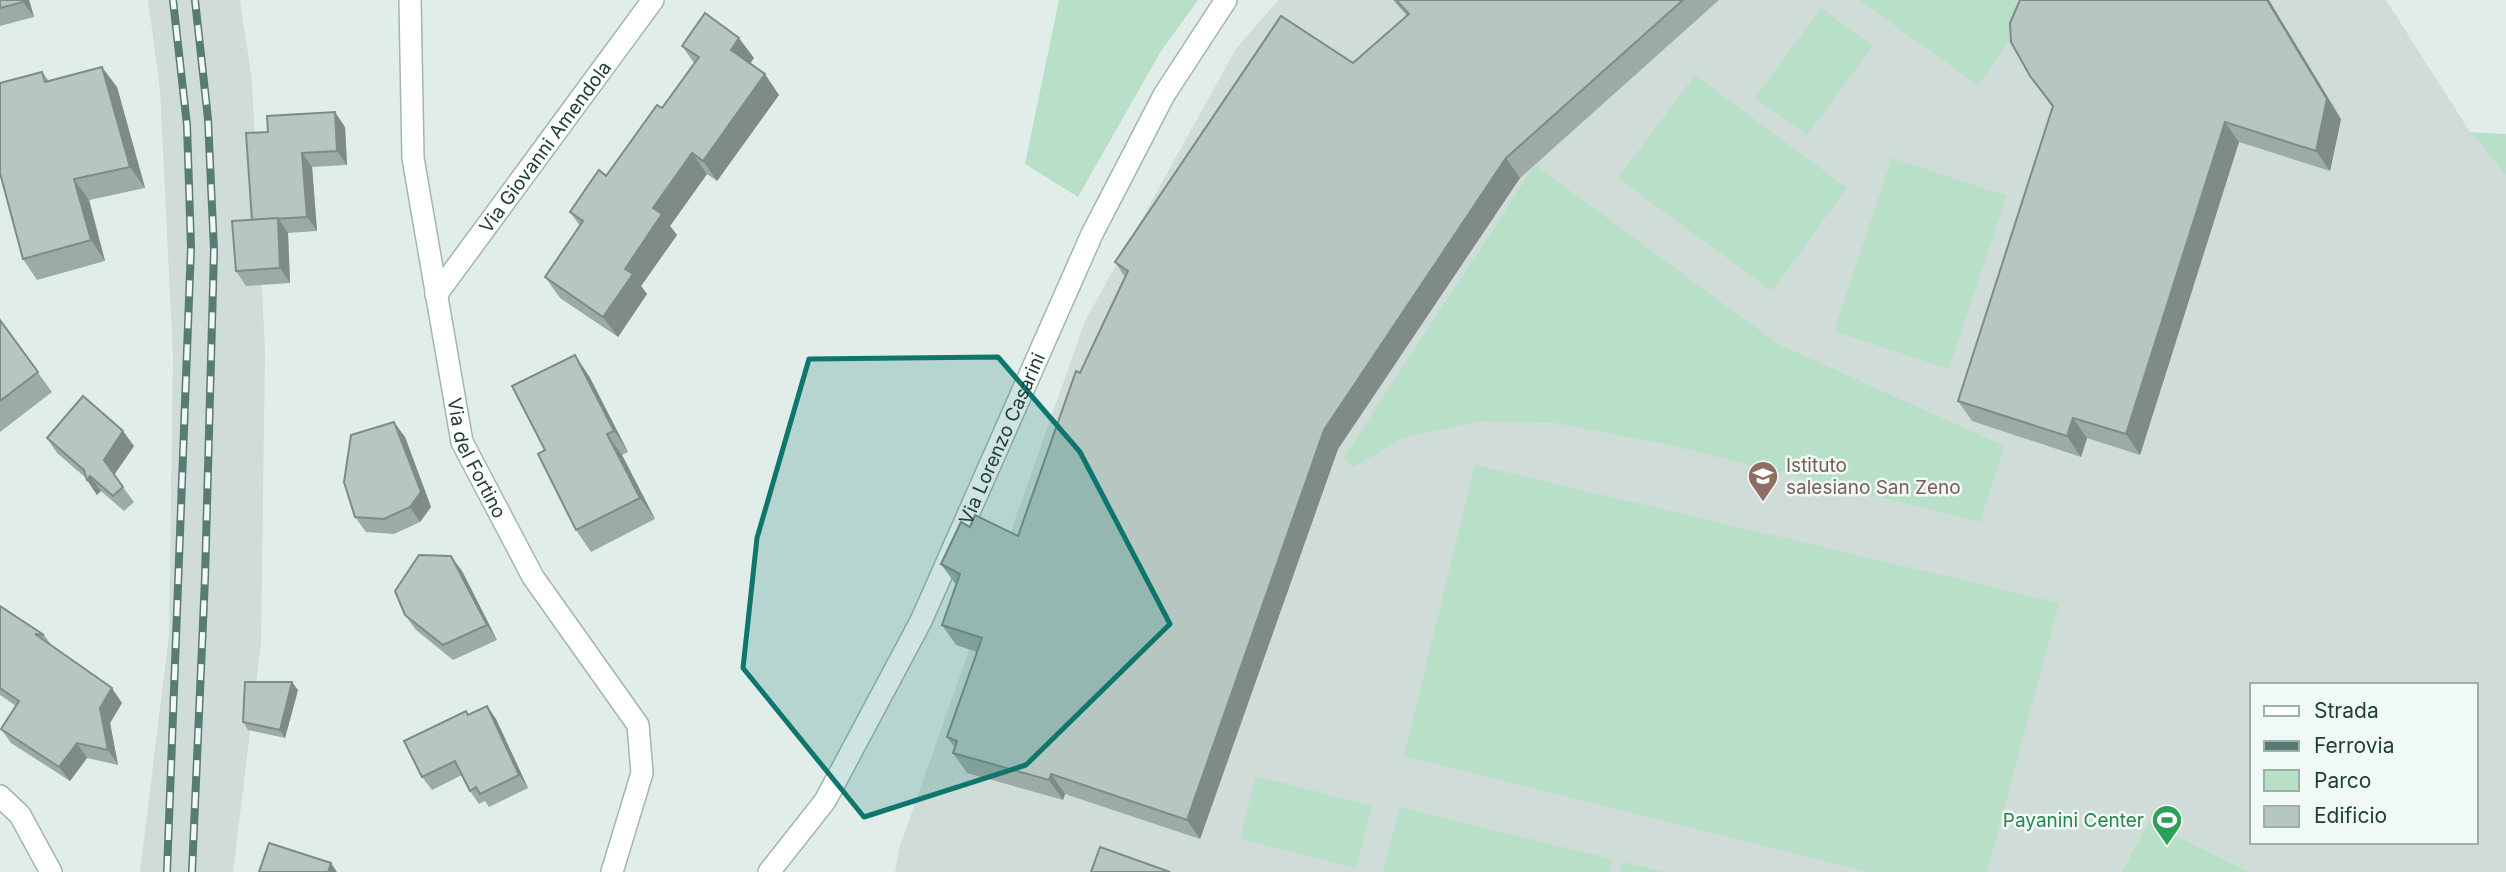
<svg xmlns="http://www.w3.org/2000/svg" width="2506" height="872" font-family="Inter,sans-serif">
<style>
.built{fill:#cfdcd8;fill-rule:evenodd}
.green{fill:#b8dfc7}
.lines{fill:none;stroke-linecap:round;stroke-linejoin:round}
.minor-casing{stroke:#a3b5b1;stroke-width:24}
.minor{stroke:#fff;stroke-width:21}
.rail-casing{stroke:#5a7a75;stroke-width:8}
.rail{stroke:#f1f9f6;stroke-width:5;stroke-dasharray:16;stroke-linecap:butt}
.wall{fill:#9daba7}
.shaded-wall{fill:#7f8b88}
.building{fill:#b6c7c2;stroke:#7f8b88;stroke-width:2}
.marked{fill:#0f766e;fill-opacity:0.2;stroke:#0f766e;stroke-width:5;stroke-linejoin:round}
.labels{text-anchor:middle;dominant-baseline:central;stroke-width:5;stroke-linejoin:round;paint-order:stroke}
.street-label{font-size:19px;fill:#203e3a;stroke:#f1f9f6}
.education-label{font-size:19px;fill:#785e54;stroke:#f1f9f6;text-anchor:start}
.leisure-label{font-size:19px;fill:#27864d;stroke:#f1f9f6;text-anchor:end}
</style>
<rect width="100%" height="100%" fill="#e1ede9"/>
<g class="built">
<path d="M148 0H240L252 81 265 352 261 643 233 872H140L169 635 173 355 160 90Z"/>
<path d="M1278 0H2386L2470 132 2506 175V872H2250L2148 822 2122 872H895L899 849 1085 321 1236 49ZM2252 685H2476V842H2252Z"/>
</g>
<g class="green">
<path d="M1059 0H1198L1161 51 1078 197 1025 164Z"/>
<path d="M1859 0H2032L2037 3 1978 85Z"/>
<path d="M1821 8 1873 46 1807 135 1755 98Z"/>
<path d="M1695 75 1847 188 1772 291 1618 178Z"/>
<path d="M2470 132 2506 134V175Z"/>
<path d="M1892 158 2007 196 1949 369 1834 331Z"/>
<path d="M1535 165 1778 344 2004 446 1980 522 1665 444 1555 423 1481 421 1402 438 1354 467 1344 457Z"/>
<path d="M1475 465 2059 603 1987 872H1869L1404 756Z"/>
<path d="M1256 776 1372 806 1356 868 1240 839Z"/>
<path d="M1400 807 1612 859 1609 872H1383Z"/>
<path d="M2148 822 2250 872H2122Z"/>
<path d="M1622 862 1665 872H1620Z"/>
</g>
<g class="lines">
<g class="minor-casing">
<g id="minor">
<path id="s1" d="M410 0 413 158 462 442 533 577 638 725 642 773 612 872"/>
<path id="s2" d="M436 295 653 0"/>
<path d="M0 796 20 815 51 872"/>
<path id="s3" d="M769 872 825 801 921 621 1092 234 1164 95 1226 0"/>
</g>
</g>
<use href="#minor" class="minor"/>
<g class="rail-casing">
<g id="rail">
<path d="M167 872 191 247 187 125 173 0"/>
<path d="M192 872 205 578 214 250 208 119 195 0"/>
</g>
</g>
<use href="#rail" class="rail"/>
</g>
<g class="wall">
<path d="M0 0H29L34 17 0 26Z"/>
<path d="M1393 0H1719L1520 178 1338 449 1200 839 1065 794 1063 800 967 773 953 753 955 748 947 737 977 652 956 645 942 625 956 585 941 564 970 527 1018 536 1080 373 1125 277 1115 262 1353 63 1407 16Z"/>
<path d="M682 46 754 58 750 64 779 95 717 181 707 174 670 226 677 235 641 286 647 294 618 337 560 298 545 277 580 226 570 212 606 176 662 108 694 63Z"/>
<path d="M42 72 49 81 117 87 145 188 89 200 105 261 37 280 23 259Z"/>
<path d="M2030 76 2341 119 2330 171 2239 142 2140 455 2087 438 2081 457 1972 421 1958 401 2053 108Z"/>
<path d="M345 127 347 165 312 167 317 231 288 233 290 283 246 286 236 271 252 220 246 133Z"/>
<path d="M0 320 52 392 0 432Z"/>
<path d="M589 376 628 452 622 455 655 519 591 552 576 530 545 450Z"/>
<path d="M405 437 431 507 420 522 394 534 366 532 355 517Z"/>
<path d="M47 438 134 446 114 475 134 502 124 511 101 491 97 495 86 478 57 453Z"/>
<path d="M462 571 497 640 453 660 416 630 405 615Z"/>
<path d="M0 606 44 635 52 646 122 703 110 723 118 765 87 758 70 781 11 743 1 729 16 706 0 695Z"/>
<path d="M298 690 285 738 248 730 243 722Z"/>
<path d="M487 706 496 719 528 788 489 807 485 801 479 804 470 791 462 775 432 790 422 777 466 711 469 715Z"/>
</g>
<g class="shaded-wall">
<path d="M23 0H29L34 17 23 2Z"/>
<path d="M2267 0H2269L2341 119 2330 171 2316 151Z"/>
<path d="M739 38 754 58 745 70 731 50Z"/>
<path d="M102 67 117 87 145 188 130 167Z"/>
<path d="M765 74 779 95 717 181 703 161Z"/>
<path d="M335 112 345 127 347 165 337 151Z"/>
<path d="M2225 122 2239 142 2140 455 2126 434Z"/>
<path d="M302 153 312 167 317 231 307 217Z"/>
<path d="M692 153 707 174 670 226 677 235 641 286 647 294 618 337 603 317 653 208Z"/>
<path d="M1506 158 1520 178 1338 449 1200 839 1187 820 1324 430Z"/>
<path d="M74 179 89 200 105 261 91 240Z"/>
<path d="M278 218 288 233 290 283 280 268Z"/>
<path d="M575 355 589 376 628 452 614 431Z"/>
<path d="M2073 418 2087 438 2081 457 2067 436Z"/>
<path d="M394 422 405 437 431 507 420 522 410 507Z"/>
<path d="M123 431 134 446 114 475 104 460Z"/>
<path d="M607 434 622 455 655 519 640 498Z"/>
<path d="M90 476 101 491 97 495 87 480Z"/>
<path d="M451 556 462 571 497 640 487 625Z"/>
<path d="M292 682 298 690 285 738 280 730Z"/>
<path d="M112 688 122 703 110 723 118 765 108 750 100 708Z"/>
<path d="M487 706 496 719 528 788 519 775Z"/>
<path d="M77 743 87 758 70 781 59 767Z"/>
<path d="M1051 774 1065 794 1063 800 1049 780Z"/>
<path d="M331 863 337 872H328Z"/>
</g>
<g class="building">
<path d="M0 0H23V2L0 8Z"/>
<path d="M1396 0H1683L1506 158 1324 430 1187 820 1051 774 1049 780 953 753 957 741 947 737 982 638 942 625 960 574 941 564 961 522 970 527 975 515 1018 536 1076 371 1080 373 1128 271 1115 262 1281 16 1353 63 1409 14Z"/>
<path d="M2020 0H2267L2327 99 2316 151 2225 122 2126 434 2073 418 2067 436 1958 401 2053 106 2030 76 2011 42 2010 23Z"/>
<path d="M705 13 739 38 731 50 765 74 703 161 692 153 653 208 662 214 625 269 633 274 603 317 545 277 583 221 570 212 589 184 599 170 606 176 657 105 662 108 699 57 682 46Z"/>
<path d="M102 67 130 167 74 179 91 240 23 259 0 173V83L42 72 45 82Z"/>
<path d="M335 112 337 151 302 153 307 217 252 220 246 133 268 132 267 116Z"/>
<path d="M278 218 280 268 236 271 232 221Z"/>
<path d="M0 320 38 372 0 401Z"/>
<path d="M575 355 614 431 607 434 640 498 576 530 538 454 545 450 512 386Z"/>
<path d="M83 396 123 431 104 460 123 487 113 496 90 476 87 480 84 470 47 438Z"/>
<path d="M394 422 421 492 410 507 384 519 355 517 344 482 351 435Z"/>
<path d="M419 555 451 556 487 625 443 645 405 615 395 591Z"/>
<path d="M0 606 44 635 35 634 112 688 100 708 108 750 77 743 59 767 1 729 19 701 0 688Z"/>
<path d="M245 682H292L280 730 243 722Z"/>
<path d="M487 706 519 775 480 794 476 787 470 791 455 761 422 777 404 741 466 711 468 715Z"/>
<path d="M269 843 331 863 328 872H259Z"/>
<path d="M1100 847 1170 872H1091Z"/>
</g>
<path class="marked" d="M998 357 1080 452 1170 624 1026 765 864 817 743 668 757 538 809 359Z"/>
<defs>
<g id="university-pin" transform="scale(1.575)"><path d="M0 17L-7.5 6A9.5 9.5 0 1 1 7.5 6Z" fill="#8d6e63" stroke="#f1f9f6"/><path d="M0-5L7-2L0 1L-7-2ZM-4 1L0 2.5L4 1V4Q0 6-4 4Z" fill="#fff"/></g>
<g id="stadium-pin" transform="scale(1.575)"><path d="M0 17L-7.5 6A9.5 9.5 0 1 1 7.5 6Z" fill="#2e9e5b" stroke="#f1f9f6"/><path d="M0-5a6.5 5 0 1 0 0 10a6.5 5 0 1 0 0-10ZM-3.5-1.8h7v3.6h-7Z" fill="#fff"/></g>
</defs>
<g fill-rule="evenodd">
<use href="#university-pin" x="1763" y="476"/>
<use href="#stadium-pin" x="2167" y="820"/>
</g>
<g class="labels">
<g class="street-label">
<text stroke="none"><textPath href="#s2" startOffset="184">Via Giovanni Amendola</textPath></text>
<text stroke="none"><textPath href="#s3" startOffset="494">Via Lorenzo Casarini</textPath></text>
<text stroke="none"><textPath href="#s1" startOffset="466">Via del Fortino</textPath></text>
</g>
<g class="education-label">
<text x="1786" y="465">Istituto<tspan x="1786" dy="22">salesiano San Zeno</tspan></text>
</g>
<g class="leisure-label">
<text x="2144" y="820">Payanini Center</text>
</g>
</g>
<rect x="2250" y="683" width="228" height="161" fill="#f1f9f6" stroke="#9daeab" stroke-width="2"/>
<rect x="2264" y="706" width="35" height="10" fill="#ffffff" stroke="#9daeab" stroke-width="2"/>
<text x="2314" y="718" font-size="21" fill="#203e3a">Strada</text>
<rect x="2264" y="741" width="35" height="10" fill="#5a7a75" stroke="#9daeab" stroke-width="2"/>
<text x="2314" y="753" font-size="21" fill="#203e3a">Ferrovia</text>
<rect x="2264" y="770" width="35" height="21" fill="#b8dfc7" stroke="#9daeab" stroke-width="2"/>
<text x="2314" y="788" font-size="21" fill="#203e3a">Parco</text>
<rect x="2264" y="806" width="35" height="21" fill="#b6c7c2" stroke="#9daeab" stroke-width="2"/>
<text x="2314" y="823" font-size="21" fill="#203e3a">Edificio</text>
</svg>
